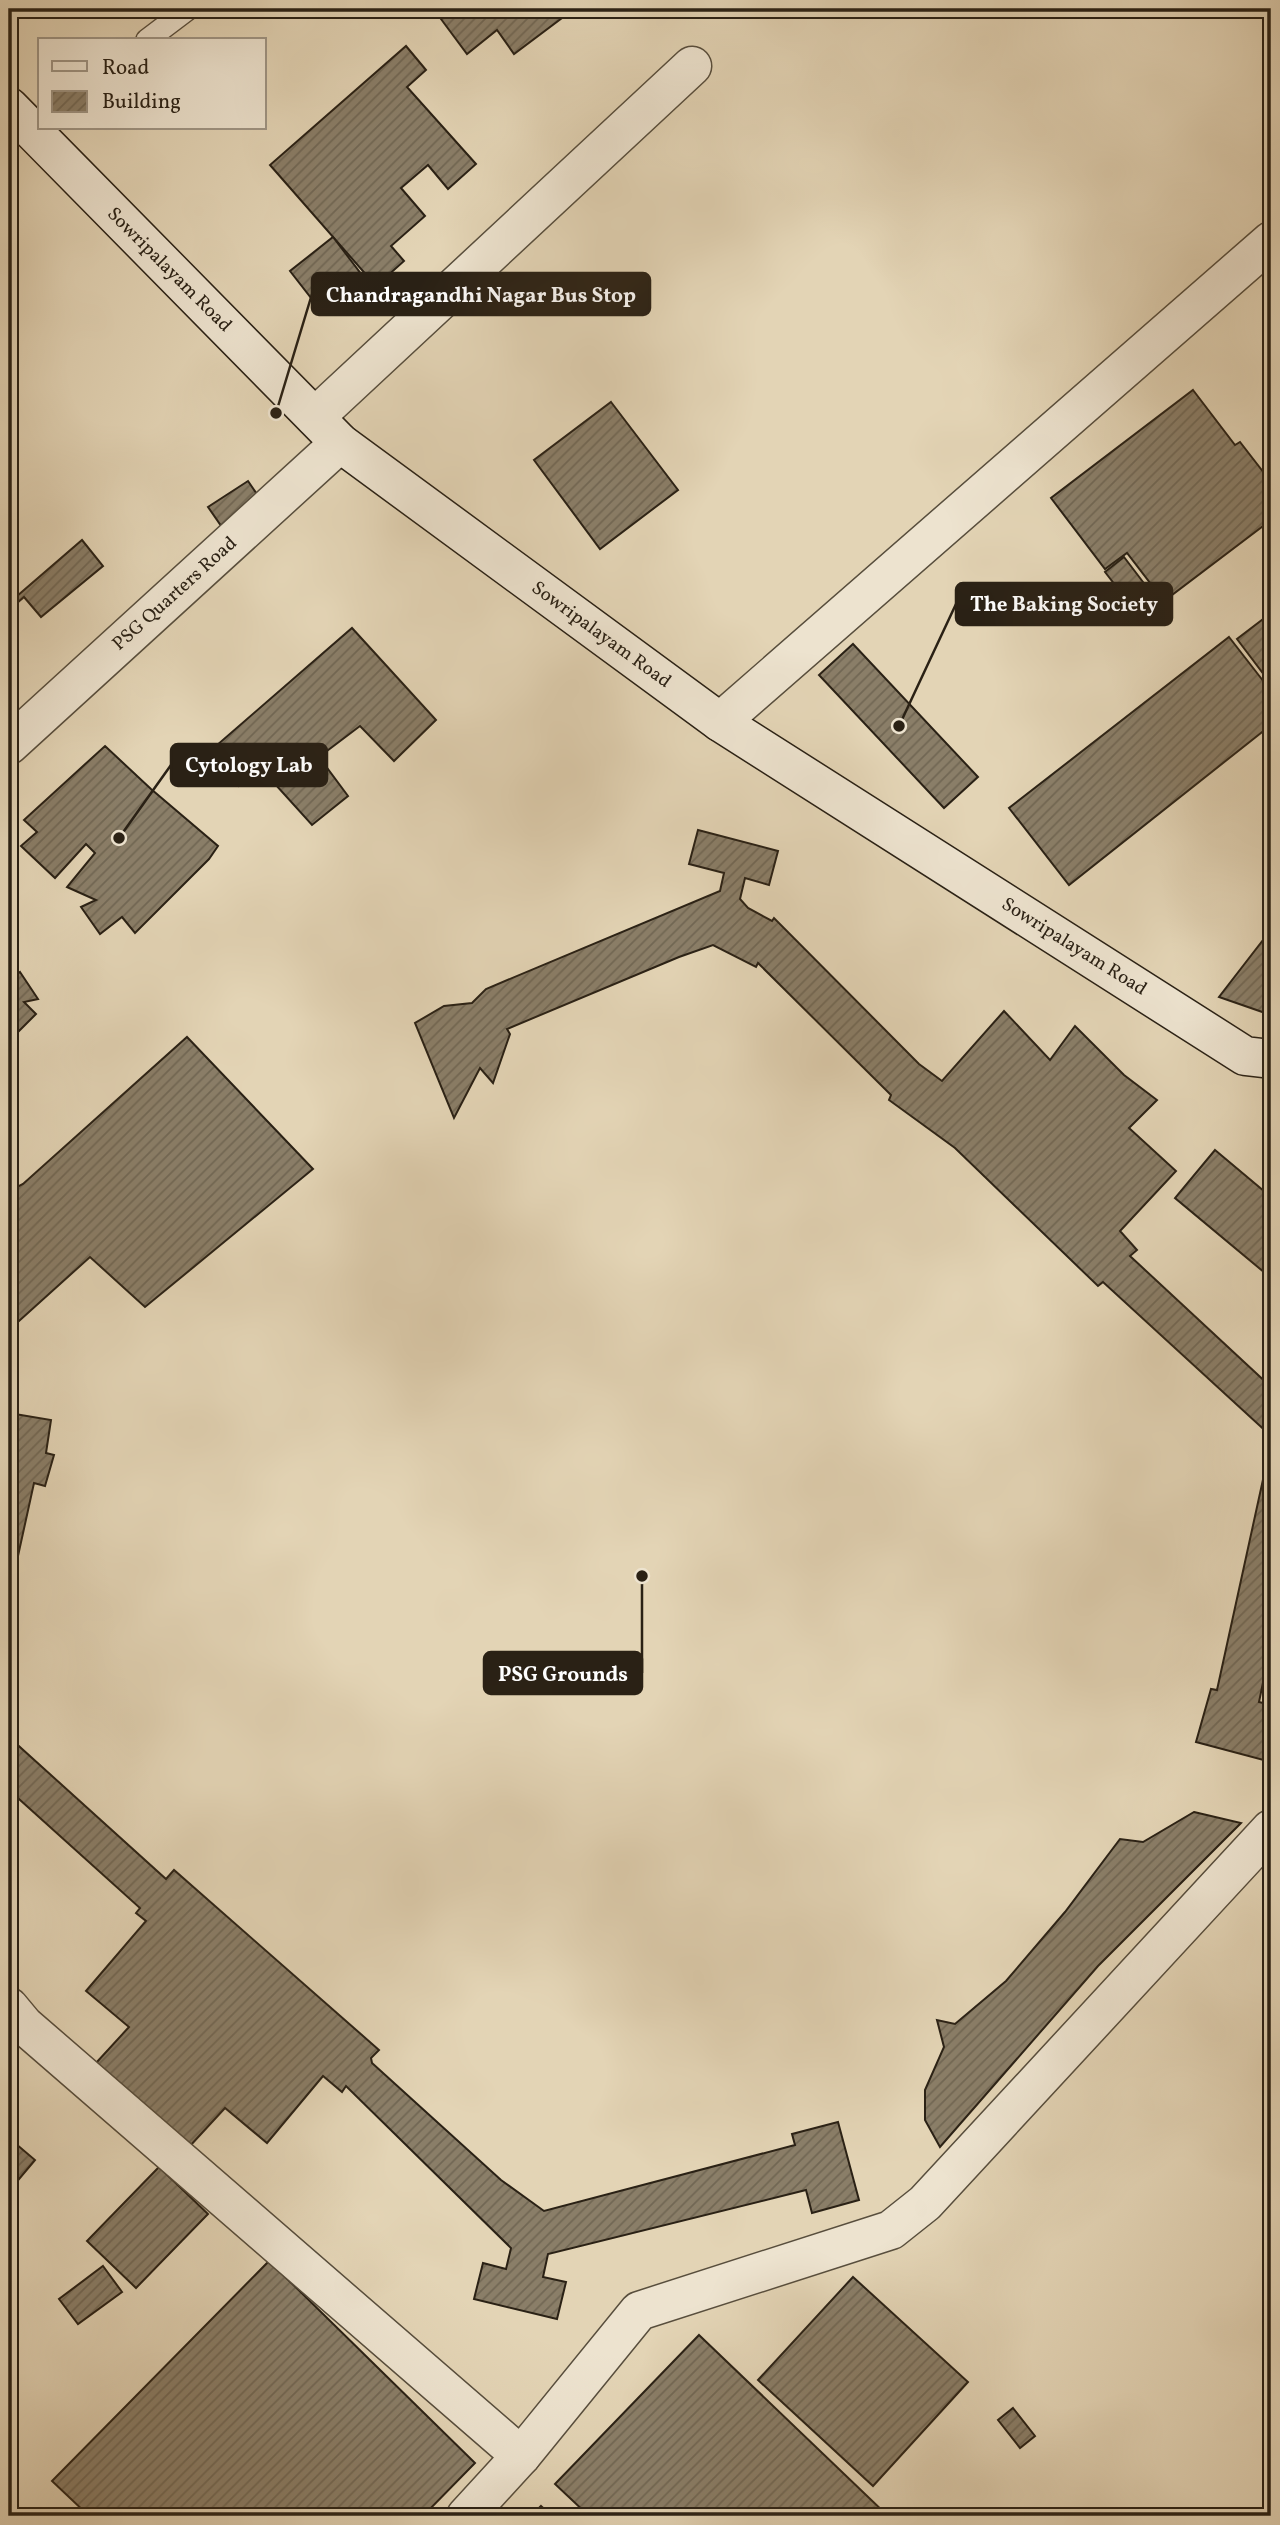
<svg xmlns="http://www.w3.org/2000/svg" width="1280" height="2525" font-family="Vollkorn,serif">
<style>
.building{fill:url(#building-hatch);stroke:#2a2115;stroke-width:2}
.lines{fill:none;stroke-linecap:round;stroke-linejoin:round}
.lane-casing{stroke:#584e3d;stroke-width:24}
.street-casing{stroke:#584e3d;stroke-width:41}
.secondary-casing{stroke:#2a2115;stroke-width:41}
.lane{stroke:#ede3cf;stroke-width:21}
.street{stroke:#ede3cf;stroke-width:38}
.secondary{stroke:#ede3cf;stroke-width:38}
.labels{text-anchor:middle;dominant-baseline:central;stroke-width:6;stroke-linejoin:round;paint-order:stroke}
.street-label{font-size:19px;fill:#2a2115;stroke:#ede3cf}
.leader{fill:none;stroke:#2a2115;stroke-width:2.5}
.callout-dot{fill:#2a2115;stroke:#ede3cf;stroke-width:2.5}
.callout{fill:#2a2115;stroke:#2a2115;stroke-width:2.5}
.callout-label{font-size:21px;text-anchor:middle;font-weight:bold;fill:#fff}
</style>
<defs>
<pattern id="building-hatch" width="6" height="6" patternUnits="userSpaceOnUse" patternTransform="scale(1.75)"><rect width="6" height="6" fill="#8a7e68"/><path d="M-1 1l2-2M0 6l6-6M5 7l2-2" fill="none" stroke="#716754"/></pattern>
</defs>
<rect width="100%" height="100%" fill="#e3d4b5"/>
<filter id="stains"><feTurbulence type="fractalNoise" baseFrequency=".00286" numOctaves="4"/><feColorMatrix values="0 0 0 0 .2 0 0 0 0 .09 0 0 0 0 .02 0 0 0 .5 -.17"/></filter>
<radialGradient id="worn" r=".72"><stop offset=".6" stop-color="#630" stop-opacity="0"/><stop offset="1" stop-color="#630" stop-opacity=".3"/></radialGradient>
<g class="building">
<path d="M445 9H574L514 54 497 30 467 54 438 15Z"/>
<path d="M406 46 426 70 407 87 476 164 448 189 428 165 401 188 425 216 391 246 404 261 376 286 270 165Z"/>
<path d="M333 237 365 279 322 312 290 271Z"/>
<path d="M1193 390 1235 445 1240 442 1271 482V520L1164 601 1127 553 1105 569 1051 498Z"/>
<path d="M611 402 678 490 600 549 534 460Z"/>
<path d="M248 481 263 503 224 530 208 507Z"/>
<path d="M82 540 103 566 41 617 24 597 9 610V603Z"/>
<path d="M1124 557 1162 607 1143 621 1105 572Z"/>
<path d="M1271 613V684L1237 639Z"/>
<path d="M352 628 436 720 394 761 360 726 319 757 348 796 312 825 266 774 239 786 209 752Z"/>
<path d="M1229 637 1271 691V725L1069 885 1009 808Z"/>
<path d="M853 644 978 777 944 808 819 675Z"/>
<path d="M105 746 151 789 218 846 209 859 135 933 122 917 100 934 81 907 96 900 67 887 95 853 86 844 55 878 21 846 37 832 24 820Z"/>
<path d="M698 830 778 851 769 885 745 878 740 899 748 908 772 921 774 918 919 1064 942 1081 1004 1011 1050 1060 1075 1026 1124 1075 1157 1100 1129 1128 1176 1171 1120 1231 1137 1250 1130 1256 1271 1387V1436L1103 1282 1098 1286 955 1148 889 1100 891 1095 758 963 756 967 713 945 679 957 507 1029 510 1034 493 1083 480 1068 454 1118 415 1023 444 1006 472 1003 486 989 720 891 724 873 689 864Z"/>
<path d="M1270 931 1271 932V1015L1219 997Z"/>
<path d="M20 972 38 999 24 1002 36 1014 9 1041V980Z"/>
<path d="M187 1037 313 1169 145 1307 90 1257 9 1330V1191L23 1184Z"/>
<path d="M1215 1150 1271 1197V1278L1175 1198Z"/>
<path d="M9 1413 51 1420 46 1453 54 1455 45 1486 34 1483 9 1597Z"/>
<path d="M1271 1443V1644L1259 1702 1271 1705V1762L1196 1742 1211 1689 1217 1690Z"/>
<path d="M9 1730 13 1736 10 1738 166 1879 174 1870 379 2050 371 2058 372 2063 501 2180 544 2211 795 2145 792 2134 838 2122 859 2200 812 2213 806 2190 548 2254 543 2277 566 2282 557 2319 474 2299 483 2263 506 2269 511 2248 346 2086 342 2092 323 2076 267 2143 225 2108 189 2147 96 2063 129 2027 86 1991 146 1921 136 1913 140 1908 9 1790Z"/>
<path d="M1194 1812 1241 1823 1098 1966 940 2147 925 2120V2090L944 2047 937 2020 955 2024 1006 1981 1065 1912 1120 1839 1143 1842Z"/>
<path d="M9 2138 35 2160 9 2191Z"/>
<path d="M159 2167 208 2214 136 2288 87 2241Z"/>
<path d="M269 2261 475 2463 423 2516H89L52 2481Z"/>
<path d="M103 2266 122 2292 78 2324 59 2299Z"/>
<path d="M853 2277 968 2382 873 2486 758 2380Z"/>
<path d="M699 2335 888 2516H589L555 2484Z"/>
<path d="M1013 2408 1035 2436 1020 2448 998 2420Z"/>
<path d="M541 2506 552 2516H531Z"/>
</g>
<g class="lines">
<g class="lane-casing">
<path id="lane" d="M147 40 188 9"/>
</g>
<g class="street-casing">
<g id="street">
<path d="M315 417 692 66"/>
<path d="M720 722 1271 241"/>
<path d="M9 745 340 443"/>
<path d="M9 2007 24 2025 521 2456"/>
<path d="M466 2516 521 2456 639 2311 891 2230 925 2203 1271 1829"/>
</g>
</g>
<g class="secondary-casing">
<path id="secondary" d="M9 107 340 443 720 722 1245 1056 1271 1059"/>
</g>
<use href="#lane" class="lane"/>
<use href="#street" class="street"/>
<use href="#secondary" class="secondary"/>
</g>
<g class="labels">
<g class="street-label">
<text transform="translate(169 270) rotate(45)">Sowripalayam Road</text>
<text transform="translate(175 594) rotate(-42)">PSG Quarters Road</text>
<text transform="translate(601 635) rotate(36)">Sowripalayam Road</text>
<text transform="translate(1074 947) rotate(32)">Sowripalayam Road</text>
</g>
</g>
<path class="leader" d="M276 413L312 294M899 726L956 604M119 838L171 765M642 1576L642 1673"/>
<g class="callout-dot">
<circle cx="276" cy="413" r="7"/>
<circle cx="899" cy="726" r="7"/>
<circle cx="119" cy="838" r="7"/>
<circle cx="642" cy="1576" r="7"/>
</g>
<g class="callout">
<rect x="312" y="273" width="338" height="42" rx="7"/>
<rect x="956" y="583" width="216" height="42" rx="7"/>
<rect x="171" y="744" width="156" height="42" rx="7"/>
<rect x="484" y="1652" width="158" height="42" rx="7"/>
</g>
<g class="callout-label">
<text x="481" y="302">Chandragandhi Nagar Bus Stop</text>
<text x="1064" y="611">The Baking Society</text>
<text x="249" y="772">Cytology Lab</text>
<text x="563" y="1681">PSG Grounds</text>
</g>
<rect width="1280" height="2525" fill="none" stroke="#e3d4b5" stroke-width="35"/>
<rect x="10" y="10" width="1259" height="2504" fill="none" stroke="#2a2115" stroke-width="3.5"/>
<rect x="18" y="18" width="1245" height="2490" fill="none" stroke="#2a2115" stroke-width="2"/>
<rect x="38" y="38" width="228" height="91" fill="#ede3cf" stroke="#9f9585" stroke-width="2"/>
<rect x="52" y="61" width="35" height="10" fill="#ede3cf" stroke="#9f9585" stroke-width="2"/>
<text x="102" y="74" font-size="21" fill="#2a2115">Road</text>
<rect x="52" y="91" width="35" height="21" fill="url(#building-hatch)" stroke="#9f9585" stroke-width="2"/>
<text x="102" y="108" font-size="21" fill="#2a2115">Building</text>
<rect width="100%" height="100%" filter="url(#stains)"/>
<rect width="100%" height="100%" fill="url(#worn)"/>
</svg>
